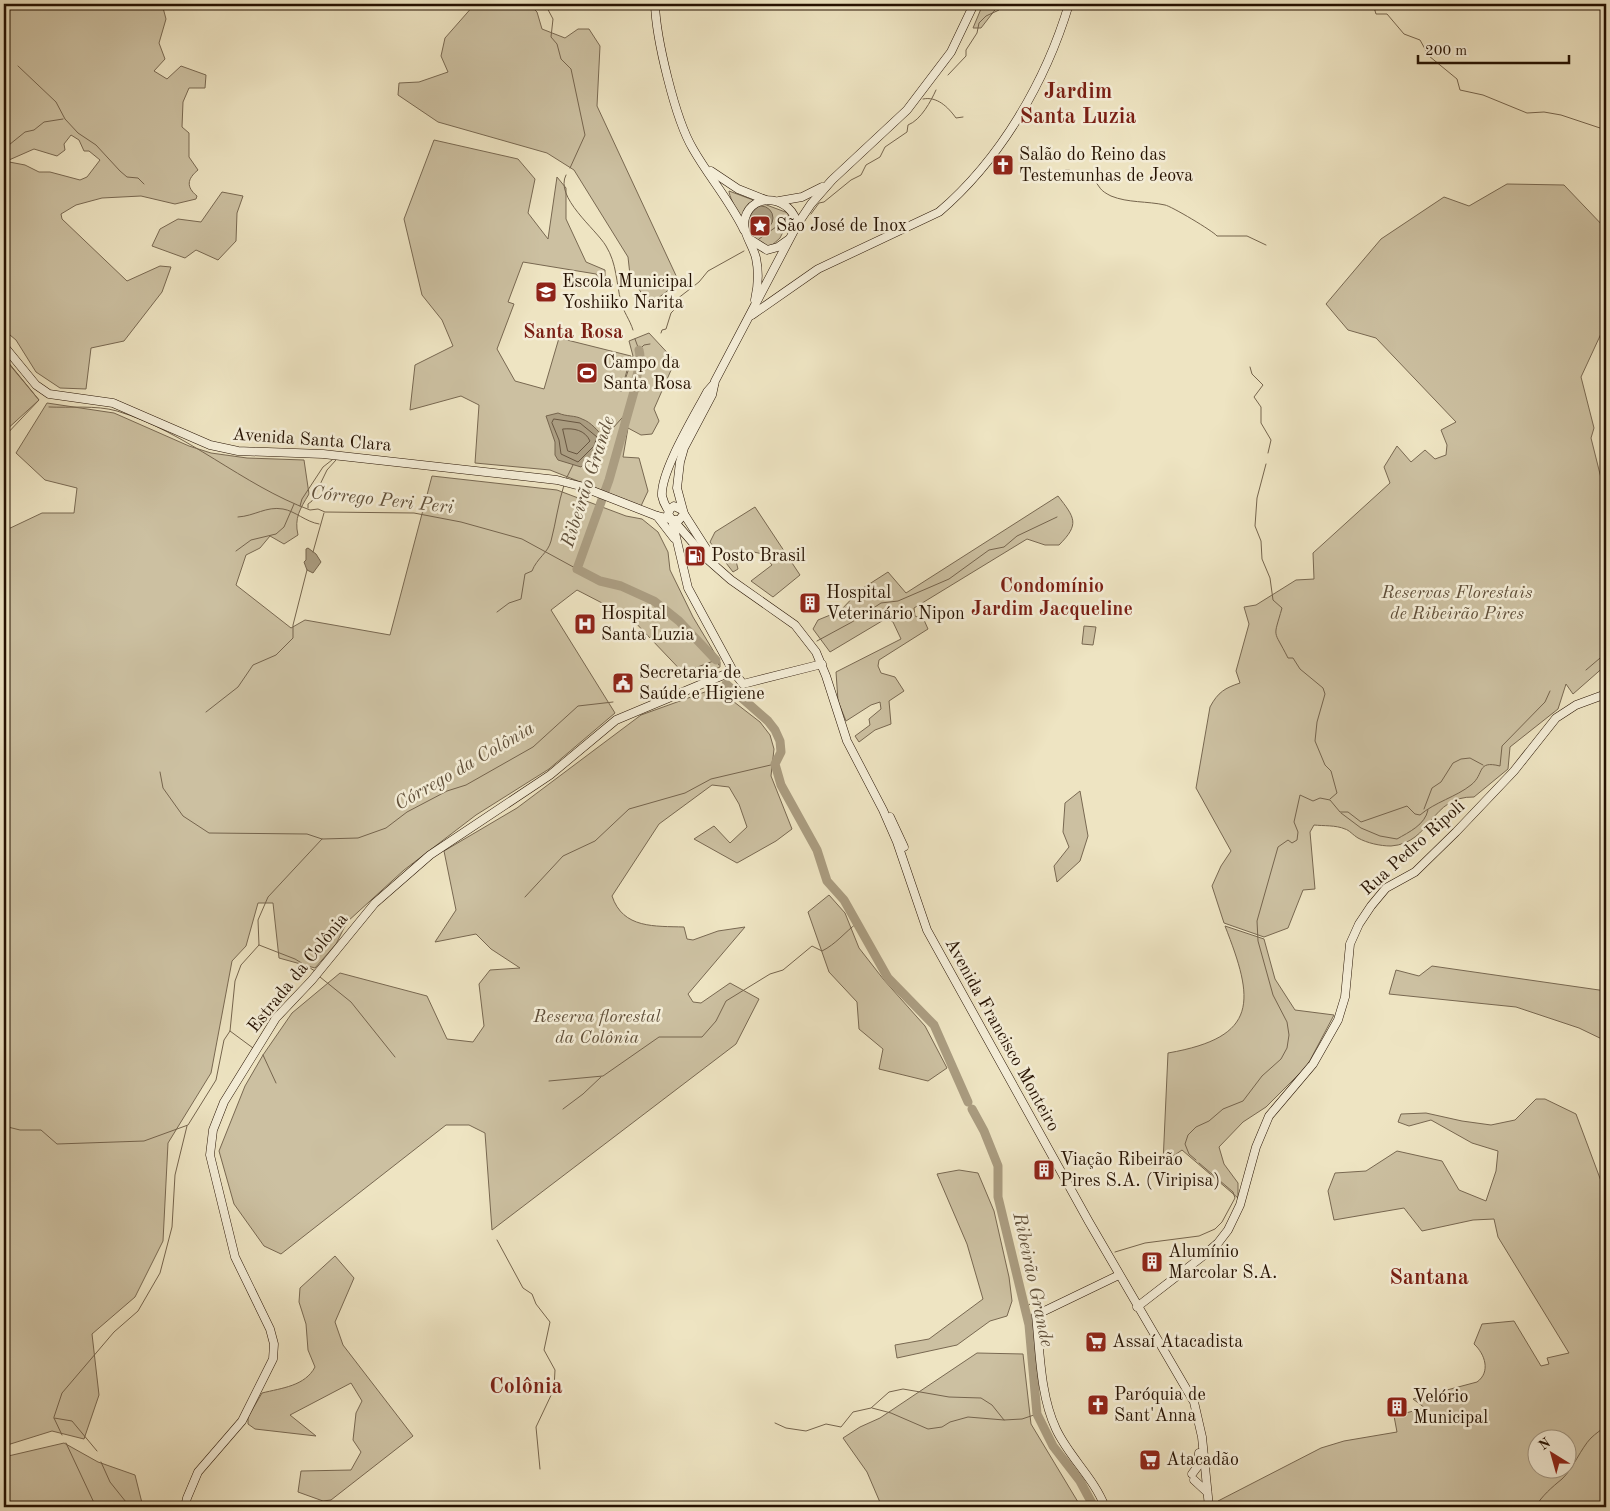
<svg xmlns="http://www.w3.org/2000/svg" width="1610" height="1511" font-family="'Old Standard TT',serif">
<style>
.green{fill:#ccc0a1;stroke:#786851;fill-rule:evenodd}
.water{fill:#aa9c80;stroke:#75644d}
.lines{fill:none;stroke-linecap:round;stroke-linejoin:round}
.shore{stroke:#685640;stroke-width:1}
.stream{stroke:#75644d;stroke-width:1}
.river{stroke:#aa9c80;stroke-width:9}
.secondary-casing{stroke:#251101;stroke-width:9}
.secondary{stroke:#f4edd7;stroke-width:8}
.labels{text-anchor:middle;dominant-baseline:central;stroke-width:5;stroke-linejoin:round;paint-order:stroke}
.poi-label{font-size:18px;fill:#251101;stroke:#f4edd7;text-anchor:start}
.street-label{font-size:18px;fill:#251101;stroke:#f4edd7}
.park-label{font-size:18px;font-style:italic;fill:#5f4e39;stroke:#f4edd7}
.water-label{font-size:19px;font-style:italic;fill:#61503a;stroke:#f4edd7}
.quarter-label{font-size:20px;font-weight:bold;fill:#7a1f14;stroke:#f4edd7}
.district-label{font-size:22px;font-weight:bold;fill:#7a1f14;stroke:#f4edd7}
</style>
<rect width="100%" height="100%" fill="#eee4c2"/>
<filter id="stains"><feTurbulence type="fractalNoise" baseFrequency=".004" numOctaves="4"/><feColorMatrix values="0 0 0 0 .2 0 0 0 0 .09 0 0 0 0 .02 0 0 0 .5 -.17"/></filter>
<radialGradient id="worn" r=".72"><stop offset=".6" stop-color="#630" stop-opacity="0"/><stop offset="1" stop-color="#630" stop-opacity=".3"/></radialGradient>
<g class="green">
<path d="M4 4H162L166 19 159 43 165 59 154 71 167 79 181 66 206 75 205 88H189L183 102 182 127 189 133V157L198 170C187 179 186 187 197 196L196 199 175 204 141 196 102 198 76 205 61 214 62 219 127 281 160 266 171 267 162 292 124 341 91 348 86 389 60 388 36 372 16 340 4 330V161L25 165 39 172H50L80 180 87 177 100 160 89 151H84L79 140 71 135 64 144 65 150 57 156 34 149 9 160H4Z"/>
<path d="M480 4H529L537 12 542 29 565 38 578 29H589L600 46 597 106 679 282 649 305 630 275 628 257 574 170 547 153 438 122 398 95 399 83 419 82 448 72 441 56 445 38 474 5Z"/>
<path d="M983 4H1010L998 6 981 28H973Z"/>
<path d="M434 140 518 159 535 179 528 213 548 239 557 177 566 188V219L586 262 605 270V286L596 274 523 262 508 302 514 304 497 349 515 381 544 389 559 338 631 356 621 392 633 356 629 341 649 333 675 361 654 409 659 421 652 434 641 435 628 428 623 457 639 458 648 491 641 506 550 470 475 463 479 405 461 396 410 410 415 365 453 346 442 320 422 295 404 219Z"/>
<path d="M1507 184 1564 185 1606 229V323L1581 377 1594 428 1591 438 1606 498V665L1573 694 1566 684 1558 709 1510 747 1508 769 1474 797C1430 796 1432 843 1391 846 1380 846 1367 843 1358 838 1353 835 1349 830 1345 829 1336 825 1323 826 1314 825L1310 832 1315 889 1303 890 1288 928 1264 937 1224 923 1212 886 1221 866 1231 851 1196 788 1210 707C1218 692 1225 688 1240 683L1236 671 1249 624 1244 607 1256 605 1296 580 1314 579 1313 553 1390 483 1384 467 1397 446 1411 462 1425 450 1435 459 1446 455 1447 445 1441 430 1456 422 1376 338 1348 330 1326 304 1381 239 1444 197 1469 206Z"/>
<path d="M729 191 788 213 789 220 780 238 770 247C767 246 762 246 758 244 751 239 729 199 729 191Z"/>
<path d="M222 192 243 196 237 213 236 241 218 260 196 250 185 258 152 246 160 229 178 219 201 222Z"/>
<path d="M8 362 39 400 4 432V366Z"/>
<path d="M47 403 114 413 189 446 211 453 247 458 304 460 309 494C300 509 294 518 298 535L284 544 270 536 260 548 246 555 236 585 291 628 305 620 390 635 432 476 557 490 626 516 642 519 658 532 668 552 670 570 693 617 720 662V667L690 680 631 618 577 590 551 610 615 713 549 769 476 815 404 870 347 922 336 944 315 968 279 958 273 903H258L246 946 232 961 211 1073 168 1143 163 1241 135 1297 92 1334 99 1395 84 1439 52 1431 4 1446V531L42 513H74L77 488 45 480 16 453Z"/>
<path d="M1058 496C1075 518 1080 524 1059 545H1045L1027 539 914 608 915 616 924 620 928 629 879 660 878 666 881 673 895 677 904 691 889 701 891 724 875 730 859 742 855 736 870 725 869 719 881 709 880 702 871 705 846 721 838 701 836 672 901 639 893 622 887 618 830 652 813 629 818 620 840 611 860 590 888 572 906 593Z"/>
<path d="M755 507 800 575 773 597 751 581 772 565 763 554 749 551 736 561 738 569 733 572 710 542 715 532Z"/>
<path d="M1084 626 1096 627 1093 645 1082 644Z"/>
<path d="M716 688 760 722 770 735 774 749 771 776 792 829 776 841 737 863 694 839 714 826 730 843 747 827 739 804 729 787 712 785 659 824 612 896C623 929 655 926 684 927L687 939 693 940 718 931 745 927 688 994 693 1002 701 1003 730 983 759 999 736 1044 492 1230 485 1133 469 1125H446L281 1254 264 1246 234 1204 219 1151 245 1086 263 1055 292 1013 340 973 427 996 447 1039 473 1042 484 1026 479 984 490 970 520 968 491 949 476 934 435 942 456 910 444 851 517 808 641 715Z"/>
<path d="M1080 791 1088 836 1080 861 1057 882 1054 866 1069 847 1063 832 1065 803Z"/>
<path d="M829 895 845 913 859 948 884 980 925 1026 947 1068 928 1081 879 1069 883 1049 859 1029 857 1002 829 972 808 912Z"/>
<path d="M1225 926 1264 939 1275 979 1295 1010 1334 1015 1307 1066 1266 1107 1243 1122 1219 1147 1224 1164 1238 1183V1198L1182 1150 1163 1163 1168 1053C1260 1037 1254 1000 1225 926Z"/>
<path d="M1432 966 1606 991V1041L1579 1028 1516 1007 1389 994 1396 970 1419 976Z"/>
<path d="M1536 1099H1545L1576 1114 1601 1181 1606 1180V1507H1220L1218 1501 1321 1448 1344 1441 1397 1432 1394 1416 1425 1408 1413 1399 1477 1382C1491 1372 1485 1354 1474 1344L1482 1324 1514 1321 1541 1366 1549 1364 1547 1358 1569 1353 1498 1237 1494 1219 1473 1220 1422 1231 1404 1208 1334 1220 1328 1191 1335 1173 1366 1171 1397 1151 1442 1161 1459 1190 1486 1201 1496 1171 1498 1151 1472 1143 1431 1120 1409 1126 1398 1122 1401 1114 1426 1113 1462 1121 1491 1125 1515 1120ZM1538 1438H1568V1468H1538Z"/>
<path d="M959 1170 978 1173 994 1211 1009 1277 1012 1301 1007 1316 990 1321 957 1345 897 1358 895 1345 929 1339 983 1299 967 1244 937 1174Z"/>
<path d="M335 1256 354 1278 335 1322 343 1345 413 1436 331 1500 323 1501 298 1492 301 1471 351 1470 361 1452 353 1440 356 1413 362 1401 351 1383 290 1415 316 1436 255 1429 248 1424V1417L262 1393C282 1388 305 1386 315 1367L308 1350 306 1324 299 1302 300 1288Z"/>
<path d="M977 1353 1023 1354 1031 1424 1081 1507H882L867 1472 843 1438 860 1427 880 1418Z"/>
<path d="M64 1443 98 1462 135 1475 143 1507H4V1457Z"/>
</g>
<g class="water">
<circle cx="761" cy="218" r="12"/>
<path d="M558 413C567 417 575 415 582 419 591 422 598 431 604 438L598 450 581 467 558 460 555 455V442L546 416Z"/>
<path d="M308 548 316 554 321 562 313 573 307 570 304 562 306 560V549Z"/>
</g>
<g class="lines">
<g class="shore">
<path d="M554 419 580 423 597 437 594 446 578 462 561 454 559 440 552 423Z"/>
<path d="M563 429C574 428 585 430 590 441L577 454 568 451Z"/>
</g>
<g class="stream">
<path d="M545 4 553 19 551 37 557 44 561 59 571 69 585 135 570 168"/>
<path d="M1373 4 1376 14H1387L1404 34 1420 40 1429 56 1457 79 1460 90 1483 95 1527 113 1544 112 1561 115 1606 130"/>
<path d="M18 66 56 102 65 119 78 133 96 145 120 171 127 177 138 178 144 184"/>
<path d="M948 75 966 56V50L977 33 979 23 986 16 999 10 1003 4"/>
<path d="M923 99C937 96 948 107 956 118L963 117"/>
<path d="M4 149 25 132 34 130 44 122 63 119"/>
<path d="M1066 170C1073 170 1090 175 1094 180 1101 188 1099 190 1111 196 1128 203 1147 201 1165 205 1171 206 1213 231 1217 236H1247L1266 245"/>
<path d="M566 175C554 197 596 229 606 246 617 264 616 282 621 302 623 311 630 320 633 330"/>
<path d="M811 214 819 203 824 202 851 180 861 175 866 165 880 157 885 147 907 132 908 125C921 120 931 101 936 90"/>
<path d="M759 239 790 217"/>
<path d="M661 333 662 330 666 329 671 313 677 307V299L699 282 708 271 744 251"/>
<path d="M635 339 639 350 644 345 650 344"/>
<path d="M4 358 39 400 4 437"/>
<path d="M1250 367 1252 374 1263 385 1254 397 1261 407V423L1271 440 1268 453"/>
<path d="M49 407C70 408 96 405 117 411 187 432 242 485 310 510L318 509 325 512 414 513 461 522 522 539 577 569"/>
<path d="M604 438 630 409"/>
<path d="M1266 464 1257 498 1255 526 1261 541 1262 559 1270 578 1273 600 1282 608C1273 640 1273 628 1288 658H1293L1300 669 1323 688 1325 694 1317 722 1315 741 1325 765 1331 771 1337 793 1330 799"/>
<path d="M566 479 573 465"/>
<path d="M300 506 302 499 323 467 332 460"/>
<path d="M308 508V504L312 501 327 470 336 460"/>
<path d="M238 517C255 516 266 506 283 509 295 511 306 522 319 524"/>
<path d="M236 551 251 540 276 534 284 527 294 504"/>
<path d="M313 552 324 513"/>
<path d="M497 612 509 603 521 599 525 574 532 571C537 558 548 553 551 541 556 522 558 504 564 485"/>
<path d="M817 641 852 622 881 603 898 601 949 579 989 550 1004 547 1017 536 1057 517"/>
<path d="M1586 670 1606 653"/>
<path d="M682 673 716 660 719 665"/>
<path d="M206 712 238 687 253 665 276 655 293 638V625L307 570"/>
<path d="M160 772 163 788 183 816 209 833 307 834 322 839 358 838 386 828 407 812 447 791 466 785 533 747 578 706 613 702"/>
<path d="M1424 809 1432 788 1441 782 1453 763 1461 759 1470 758 1483 765"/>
<path d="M1341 813 1361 828 1380 836 1397 839C1409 832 1425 825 1428 810"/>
<path d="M525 897 563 856 595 841 629 809 685 793 711 779 775 764"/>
<path d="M259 945 295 959 315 971"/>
<path d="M320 977 351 1002 395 1057"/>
<path d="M230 1031 253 1048"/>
<path d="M263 1055 276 1083"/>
<path d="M549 1081 603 1076 659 1037H702L716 1021 726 1001 770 974 783 970 812 946 822 951C836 944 844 933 857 923"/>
<path d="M563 1109 583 1094 601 1077"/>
<path d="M4 1126 20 1130H41L57 1144 144 1141 188 1125 216 1080 224 1040 230 1031 235 981 241 965 259 945 258 920 268 897 322 839"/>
<path d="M1196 1160 1189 1154 1185 1144 1188 1135 1196 1127 1209 1121 1223 1109 1243 1101 1262 1076 1281 1059 1287 1048 1289 1035 1287 1022 1273 995 1258 941 1257 921 1278 847 1288 840 1292 843 1297 840 1298 832 1294 822 1300 795 1313 801 1320 798 1330 800 1340 812H1348L1361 822 1407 806 1415 814 1420 815C1435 802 1456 797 1471 785 1485 774 1476 760 1500 766L1502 746 1545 702 1550 691"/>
<path d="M497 1240 523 1288 532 1294 536 1304 550 1322 544 1350 555 1370 554 1389 536 1427 540 1469"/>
<path d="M1115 1252 1145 1243 1199 1236 1215 1229 1222 1222 1235 1198 1233 1192 1199 1163"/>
<path d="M1025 1308 1030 1304"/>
<path d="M872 1408 891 1413 928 1429 942 1427 950 1422 968 1417 1004 1420"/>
<path d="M54 1417 62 1393 114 1332 138 1311 160 1273 172 1227 175 1175 187 1126"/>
<path d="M54 1418 72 1421 97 1451"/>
<path d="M54 1418 62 1435"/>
<path d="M775 1423 786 1428 806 1431 826 1424 841 1427 853 1412 871 1408 889 1392 903 1389 949 1397 981 1398 992 1405 1004 1420 1022 1419 1037 1414"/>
<path d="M66 1443 96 1507"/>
<path d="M101 1462 110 1482 130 1507"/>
<path d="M1535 1507C1543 1495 1551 1488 1562 1479 1573 1469 1581 1448 1591 1438 1595 1434 1601 1430 1606 1426"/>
</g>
<g class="river">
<path d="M639 350C643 364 635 375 635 388L609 480 577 569 600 581 621 586 654 601 679 621 716 660"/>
<path d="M726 684 768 721 775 730 780 741 781 752 775 764 781 785 817 850 827 881 844 900 888 978 934 1025 968 1102"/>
<path d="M972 1109 984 1131 998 1166V1197L1029 1325 1037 1414 1053 1446 1080 1481 1094 1507"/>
</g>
<g class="secondary-casing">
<g id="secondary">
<path d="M655 4C656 38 675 119 693 149 709 177 730 201 744 230"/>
<path d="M711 171 738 189 766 200"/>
<path d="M779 201 802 197 822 187"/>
<path d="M751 240 767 250 778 247 788 240"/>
<path d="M755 300C758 287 759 272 756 258 753 245 741 231 745 218 753 190 793 197 797 225"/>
<path d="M752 315 818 269 939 212C1001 159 1046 81 1069 4"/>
<path d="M4 346 36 385 49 394 113 403 210 445 238 451 323 454 557 480 580 486 657 516 670 519"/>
<path d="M682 510 674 506 670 509 668 514 672 520 688 588 733 671 743 684 822 664"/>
<path d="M669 511C666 507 663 501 662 496 660 472 695 415 707 392L714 384"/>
<path d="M684 514 714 561"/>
<path d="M657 516 674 538"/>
<path d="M672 520H679L684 514 677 488 680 462 684 448 712 395 715 381 797 225 811 204 832 180 907 110 951 52 974 4"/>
<path d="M674 521 706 558 731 580 795 625 816 652 826 676 847 741 883 810 897 842 927 930 1089 1222 1194 1402 1202 1437 1209 1507"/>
<path d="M890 817 904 847"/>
<path d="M1137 1307 1203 1256 1218 1243 1228 1230 1240 1205 1256 1147 1269 1116 1313 1064 1338 1020 1345 997 1350 944 1359 924 1371 906 1386 888 1415 872 1456 832 1514 771 1556 718 1576 705 1606 694"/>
<path d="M1192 1474 1198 1466 1199 1453"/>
<path d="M1194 1480 1207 1492"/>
<path d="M185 1507 187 1498 198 1472 242 1421 273 1359 274 1344 270 1329 235 1257 210 1155 213 1130 224 1102 276 1018 312 980 375 903 430 855 550 775 616 720 733 671"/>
<path d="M1105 1507C1094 1478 1069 1457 1056 1429 1040 1395 1040 1352 1036 1315L1119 1275"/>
</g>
</g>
<use href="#secondary" class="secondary"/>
</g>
<defs>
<g id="church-square" transform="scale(1.125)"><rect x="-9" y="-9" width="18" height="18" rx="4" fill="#8f2418" stroke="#f4edd7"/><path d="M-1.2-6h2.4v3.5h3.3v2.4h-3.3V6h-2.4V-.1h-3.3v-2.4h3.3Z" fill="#fff"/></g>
<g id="sight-square" transform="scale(1.125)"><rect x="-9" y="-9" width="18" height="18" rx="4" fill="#8f2418" stroke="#f4edd7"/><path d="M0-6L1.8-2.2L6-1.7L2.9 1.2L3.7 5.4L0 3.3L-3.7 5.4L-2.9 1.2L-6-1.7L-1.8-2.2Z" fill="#fff"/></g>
<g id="school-square" transform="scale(1.125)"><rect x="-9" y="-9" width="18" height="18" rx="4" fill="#8f2418" stroke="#f4edd7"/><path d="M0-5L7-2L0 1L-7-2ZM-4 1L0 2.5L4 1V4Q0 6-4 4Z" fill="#fff"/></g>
<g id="stadium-square" transform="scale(1.125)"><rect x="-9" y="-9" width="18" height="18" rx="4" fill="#8f2418" stroke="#f4edd7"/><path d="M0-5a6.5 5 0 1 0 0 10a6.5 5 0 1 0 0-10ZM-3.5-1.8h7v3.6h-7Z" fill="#fff"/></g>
<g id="fuel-square" transform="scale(1.125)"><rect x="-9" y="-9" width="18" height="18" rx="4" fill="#8f2418" stroke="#f4edd7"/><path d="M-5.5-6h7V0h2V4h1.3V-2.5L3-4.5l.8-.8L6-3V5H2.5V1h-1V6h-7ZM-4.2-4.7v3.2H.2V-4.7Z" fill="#fff"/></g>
<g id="building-square" transform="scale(1.125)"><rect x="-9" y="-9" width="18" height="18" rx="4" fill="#8f2418" stroke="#f4edd7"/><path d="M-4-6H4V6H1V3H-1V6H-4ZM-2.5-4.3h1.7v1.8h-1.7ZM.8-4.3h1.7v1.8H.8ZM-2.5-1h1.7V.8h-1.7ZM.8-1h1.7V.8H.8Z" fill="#fff"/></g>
<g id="hospital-square" transform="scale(1.125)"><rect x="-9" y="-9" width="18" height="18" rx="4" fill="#8f2418" stroke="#f4edd7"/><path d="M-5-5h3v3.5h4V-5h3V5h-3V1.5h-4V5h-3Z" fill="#fff"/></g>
<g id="civic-square" transform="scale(1.125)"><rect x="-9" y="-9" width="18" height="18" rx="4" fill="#8f2418" stroke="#f4edd7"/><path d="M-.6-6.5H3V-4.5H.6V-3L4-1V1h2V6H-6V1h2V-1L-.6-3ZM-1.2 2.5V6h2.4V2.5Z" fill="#fff"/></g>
<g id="supermarket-square" transform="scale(1.125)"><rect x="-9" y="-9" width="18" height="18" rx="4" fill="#8f2418" stroke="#f4edd7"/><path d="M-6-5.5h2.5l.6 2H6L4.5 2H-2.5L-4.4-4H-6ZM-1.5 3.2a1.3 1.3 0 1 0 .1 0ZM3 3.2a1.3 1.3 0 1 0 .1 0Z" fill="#fff"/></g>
</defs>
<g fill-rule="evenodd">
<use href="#church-square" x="1003" y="165"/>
<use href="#sight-square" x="760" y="226"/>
<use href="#school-square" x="546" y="292"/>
<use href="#stadium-square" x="587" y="373"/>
<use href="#fuel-square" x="695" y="556"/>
<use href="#building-square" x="810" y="603"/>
<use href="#hospital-square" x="585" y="624"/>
<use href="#civic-square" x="623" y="683"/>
<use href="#building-square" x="1044" y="1170"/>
<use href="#building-square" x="1152" y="1262"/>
<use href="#supermarket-square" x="1096" y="1342"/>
<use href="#church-square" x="1098" y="1405"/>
<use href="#building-square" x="1397" y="1407"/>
<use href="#supermarket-square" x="1150" y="1460"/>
</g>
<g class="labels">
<g class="poi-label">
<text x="1019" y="155">Salão do Reino das<tspan x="1019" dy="21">Testemunhas de Jeova</tspan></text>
<text x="776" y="226">São José de Inox</text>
<text x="562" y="282">Escola Municipal<tspan x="562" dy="21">Yoshiiko Narita</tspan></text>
<text x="603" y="363">Campo da<tspan x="603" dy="21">Santa Rosa</tspan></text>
<text x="711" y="556">Posto Brasil</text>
<text x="826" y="593">Hospital<tspan x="826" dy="21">Veterinário Nipon</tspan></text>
<text x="601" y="614">Hospital<tspan x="601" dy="21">Santa Luzia</tspan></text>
<text x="639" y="673">Secretaria de<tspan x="639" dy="21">Saúde e Higiene</tspan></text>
<text x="1060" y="1160">Viação Ribeirão<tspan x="1060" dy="21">Pires S.A. (Viripisa)</tspan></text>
<text x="1168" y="1252">Alumínio<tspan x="1168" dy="21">Marcolar S.A.</tspan></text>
<text x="1112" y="1342">Assaí Atacadista</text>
<text x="1114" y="1395">Paróquia de<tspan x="1114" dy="21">Sant'Anna</tspan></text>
<text x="1413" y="1397">Velório<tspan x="1413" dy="21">Municipal</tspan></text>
<text x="1166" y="1460">Atacadão</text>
</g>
<g class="street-label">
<text transform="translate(312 440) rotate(4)">Avenida Santa Clara</text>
<text transform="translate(1413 848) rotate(-42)">Rua Pedro Ripoli</text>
<text transform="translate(298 973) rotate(-51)">Estrada da Colônia</text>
<text transform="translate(1002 1035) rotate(61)">Avenida Francisco Monteiro</text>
</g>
<g class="park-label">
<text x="1457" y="593">Reservas Florestais<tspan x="1457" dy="21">de Ribeirão Pires</tspan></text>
<text x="597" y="1017">Reserva florestal<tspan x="597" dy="21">da Colônia</tspan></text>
</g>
<g class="water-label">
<text transform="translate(589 482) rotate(-72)">Ribeirão Grande</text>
<text transform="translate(382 501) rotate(6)">Córrego Peri Peri</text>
<text transform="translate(465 767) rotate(-30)">Córrego da Colônia</text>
<text transform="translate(1032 1280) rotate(78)">Ribeirão Grande</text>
</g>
<g class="quarter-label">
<text x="573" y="333">Santa Rosa</text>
<text x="1052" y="587">Condomínio<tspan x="1052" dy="23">Jardim Jacqueline</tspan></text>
</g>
<g class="district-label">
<text x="1078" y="92">Jardim<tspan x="1078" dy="25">Santa Luzia</tspan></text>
<text x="1429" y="1278">Santana</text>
<text x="526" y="1387">Colônia</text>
</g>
</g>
<rect width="1610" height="1511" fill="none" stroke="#eee4c2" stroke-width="20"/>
<rect x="5" y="5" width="1600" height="1501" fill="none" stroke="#251101" stroke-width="2.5"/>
<rect x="10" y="10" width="1590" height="1491" fill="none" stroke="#251101"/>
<g transform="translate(1552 1454) rotate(323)"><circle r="24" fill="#f4edd7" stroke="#a19581"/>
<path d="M0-4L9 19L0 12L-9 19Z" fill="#8f2418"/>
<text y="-8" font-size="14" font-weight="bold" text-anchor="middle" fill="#251101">N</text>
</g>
<path d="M1418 55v8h151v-8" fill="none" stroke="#251101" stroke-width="2.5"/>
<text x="1425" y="55" font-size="15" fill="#251101" stroke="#f4edd7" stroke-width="4" paint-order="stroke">200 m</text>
<rect width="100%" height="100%" filter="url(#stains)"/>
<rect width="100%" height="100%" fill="url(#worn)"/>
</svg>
